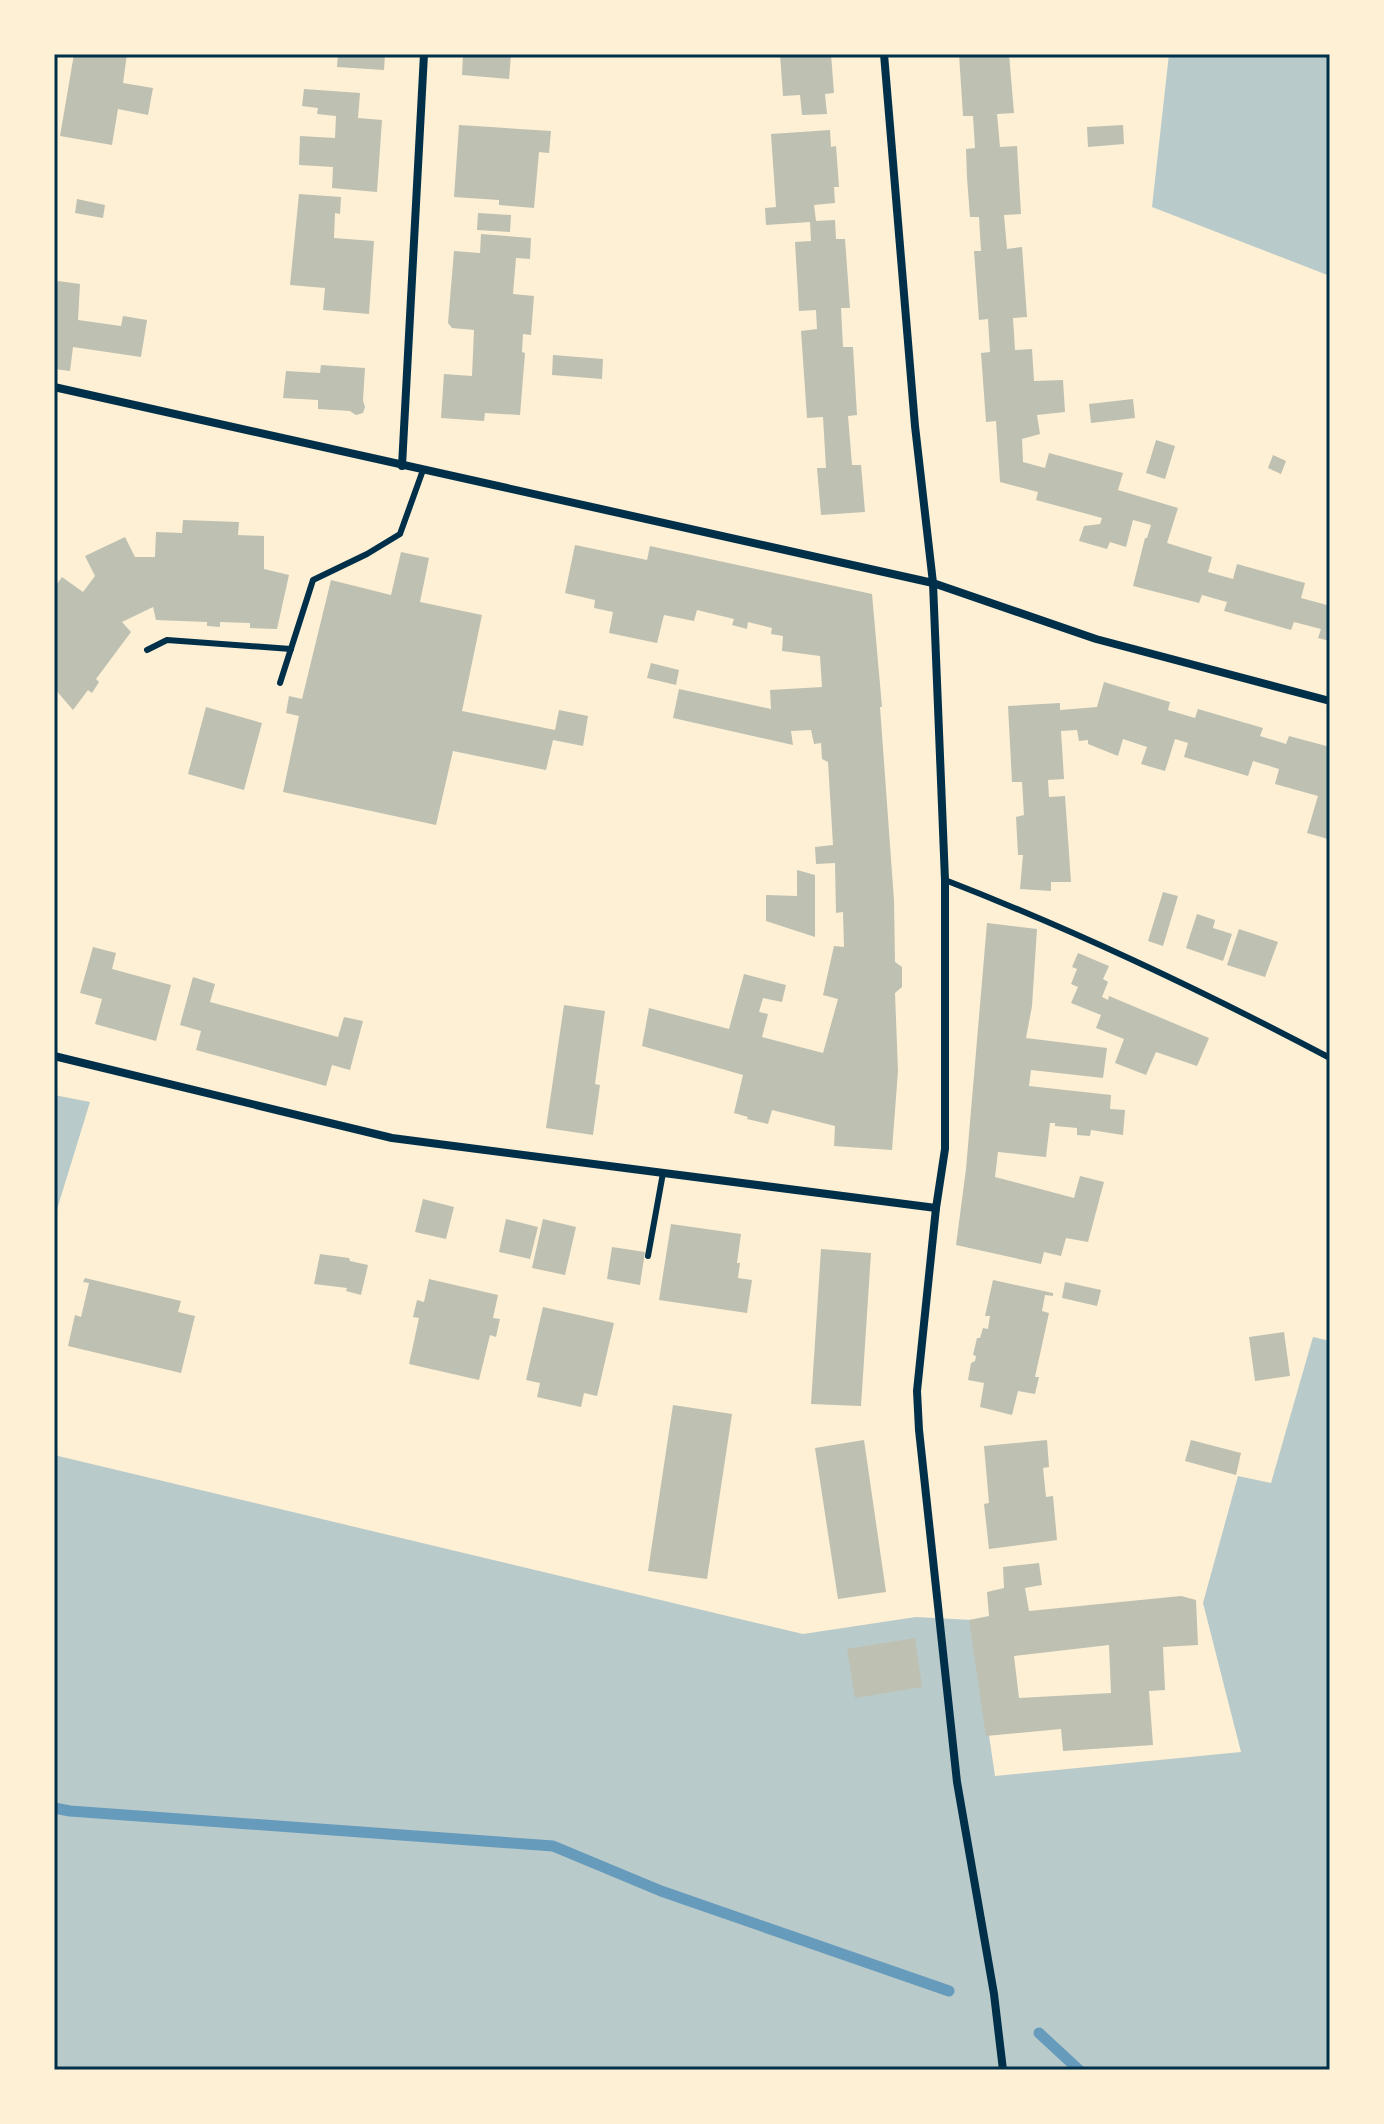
<svg xmlns="http://www.w3.org/2000/svg" width="1384" height="2124" font-family="'Work Sans',sans-serif">
<style>
.green{fill:#b9caca}
.lines{fill:none;stroke-linecap:round;stroke-linejoin:round}
.stream{stroke:#669bbc;stroke-width:11}
.building{fill:#bec0b2;fill-rule:evenodd}
.service{stroke:#003049;stroke-width:6}
.minor{stroke:#003049;stroke-width:8}
.neatline{fill:none;stroke:#003049;stroke-width:3}
</style>
<rect width="100%" height="100%" fill="#fdf0d5"/>
<g class="green">
<path d="M1169 54H1330V276L1152 207Z"/>
<path d="M54 1095 90 1102 54 1219Z"/>
<path d="M1313 1337 1330 1341V2070H54V1455L803 1634 916 1617 972 1620 995 1776 1241 1752 1203 1603 1238 1476 1271 1483Z"/>
</g>
<g class="lines">
<g class="stream">
<path d="M54 1808 70 1811 553 1846 661 1891 949 1991"/>
<path d="M1039 2033 1079 2070"/>
</g>
</g>
<g class="building">
<path d="M74 54H127L123 83 153 88 148 115 118 109 112 145 60 136Z"/>
<path d="M338 54H385L384 70 337 67Z"/>
<path d="M463 54H511L509 79 462 75Z"/>
<path d="M780 54H831L834 93 825 94 827 114 802 115 800 95 783 96Z"/>
<path d="M959 54H1009L1014 113 997 114 1000 147 1017 146 1021 214 1004 215 1007 249 1022 247 1027 317 1013 318 1015 350 1032 349 1034 381 1063 380 1065 412 1037 415 1040 434 1022 439 1023 462 1045 468 1049 453 1123 473 1118 490 1178 508 1167 543 1212 557 1208 572 1233 579 1237 564 1305 583 1301 598 1327 605 1330 598V641L1318 638 1321 629 1294 622 1291 630 1224 611 1227 602 1202 595 1199 603 1133 586 1145 538H1147L1151 525 1133 520 1126 547 1110 542 1107 549 1079 541 1084 526 1100 524 1102 518 1036 500 1038 492 1000 482 996 421 986 422 981 353 990 352 989 336 988 319 979 320 974 251H981L979 217H970L967 178 966 149 975 148 973 116H963Z"/>
<path d="M304 89 360 93 358 118 382 120 377 192 332 188 333 167 299 165 300 136 335 138 336 116 317 114 318 108 302 106Z"/>
<path d="M459 125 551 131 549 153 539 152 534 208 499 205V200L454 197Z"/>
<path d="M1123 125 1124 144 1088 147 1087 127Z"/>
<path d="M830 130 831 147 836 146 839 187H834L835 203 814 205 816 221 835 220 836 239H845L850 308H841L843 347H853L857 415 848 416 852 465H861L865 512 821 515 817 468H826L823 417 807 418 801 331 817 329 816 310 799 311 795 242 811 241 810 222 766 225 765 208 776 207 771 134Z"/>
<path d="M299 194 341 197 340 214 335 213 334 238 374 241 369 314 323 310 325 288 290 285Z"/>
<path d="M77 199 105 205 103 218 75 213Z"/>
<path d="M478 213 511 215 510 232 477 230Z"/>
<path d="M481 234 531 238 530 259 516 258 513 294 534 296 531 335 523 334 522 352 525 353 520 415 485 413 484 421 441 418 444 374 472 376 474 330 452 328 448 323 454 251 480 253Z"/>
<path d="M58 281 80 284 78 320 121 326 123 316 147 320 141 357 73 347 70 371 54 369V291Z"/>
<path d="M553 355 603 359 602 379 552 375Z"/>
<path d="M321 365 365 368 363 400 365 407 363 413 356 415 350 411 318 409V400L283 398 286 371 320 373Z"/>
<path d="M1133 399 1135 418 1091 423 1089 404Z"/>
<path d="M1156 440 1175 446 1165 479 1146 473Z"/>
<path d="M1273 455 1286 461 1281 474 1268 468Z"/>
<path d="M183 520 239 522 238 535 264 536V569L289 575 277 629 250 628V623L220 622V627L207 626V622L156 620 153 607 122 622 131 632 96 679 99 682 92 693 88 690 73 710 54 688V588L62 577 83 592 95 576 85 556 125 537 135 557H155L156 532 182 533Z"/>
<path d="M575 545 647 560 650 546 872 594 882 707H880L894 900 895 962 902 967V987L895 993 898 1071 892 1150 834 1146 835 1126 772 1110 768 1124 747 1119 748 1117 734 1113 743 1075 642 1046 649 1008 729 1029 744 974 786 985 782 1002 763 998 759 1012 768 1014 762 1037 823 1053 838 999 823 995 834 946 844 947 843 912 836 913 835 863 816 864 815 847 833 845 828 762 822 759 821 743 814 744 811 730 791 731 793 745 673 718 679 689 771 709 770 690 822 687 820 656 782 651 783 636 771 634 772 628 748 622 747 629 732 625 734 619 697 610 694 621 664 615 657 643 609 633 613 612 594 608 595 600 565 593Z"/>
<path d="M401 552 429 558 420 602 482 615 462 711 555 730 559 710 588 716 583 746 553 740 546 770 453 751 436 825 283 792 299 716 286 713 289 696 302 699 331 580 391 595Z"/>
<path d="M651 663 679 670 676 685 647 678Z"/>
<path d="M1104 682 1170 702 1168 710 1195 718 1198 709 1263 728 1260 736 1286 744 1289 736 1330 747 1328 839 1307 833 1318 796 1275 784 1279 769 1253 761 1248 776 1184 757 1188 743 1175 739 1165 771 1141 764 1147 747 1123 739 1118 756 1088 744V740L1079 741 1077 730 1061 731 1064 779 1048 780 1049 797 1065 796 1071 882H1051V891L1020 889 1023 855H1018L1016 817 1024 815 1022 782H1012L1008 706 1060 703V710L1097 707Z"/>
<path d="M206 707 262 723 244 790 188 774Z"/>
<path d="M797 870 815 875V937L766 921V895L797 896Z"/>
<path d="M1163 892 1178 896 1163 946 1148 941Z"/>
<path d="M1197 914 1215 920 1213 928 1232 934 1223 961 1186 948Z"/>
<path d="M987 923 1037 929 1032 1006 1026 1038 1107 1048 1103 1078 1031 1070 1029 1086 1111 1095 1110 1109 1125 1110 1123 1135 1091 1130 1090 1136 1077 1135V1128L1055 1126V1123H1050L1046 1157 998 1152 995 1177 1074 1198 1080 1176 1104 1182 1088 1242 1066 1238 1061 1256 1044 1252 1041 1264 956 1245 966 1169Z"/>
<path d="M1239 929 1278 942 1265 977 1227 965Z"/>
<path d="M93 947 116 953 112 969 171 985 156 1041 95 1024 102 999 80 993Z"/>
<path d="M1078 953 1109 966 1103 979 1108 982 1102 997 1108 1000 1109 996 1209 1038 1197 1066 1156 1052 1146 1075 1115 1063 1124 1039 1096 1028 1101 1015 1071 1003 1078 987 1071 984 1077 969 1072 967Z"/>
<path d="M193 977 215 984 210 1002 338 1037 344 1017 363 1021 350 1070 332 1065 326 1086 196 1050 201 1031 180 1025Z"/>
<path d="M564 1005 605 1011 595 1084 600 1085 593 1135 546 1128Z"/>
<path d="M423 1199 454 1207 446 1239 415 1232Z"/>
<path d="M506 1219 538 1227 530 1259 499 1252Z"/>
<path d="M543 1219 576 1227 565 1275 532 1268Z"/>
<path d="M671 1224 741 1234 737 1263H740L738 1278 752 1280 747 1313 659 1300Z"/>
<path d="M612 1247 645 1252 640 1285 607 1279Z"/>
<path d="M821 1249 871 1253 861 1406 811 1404Z"/>
<path d="M320 1254 349 1258 350 1261 368 1265 361 1295 346 1291 347 1288 314 1284Z"/>
<path d="M85 1278 181 1301 178 1312 195 1316 181 1373 68 1346 75 1315 81 1317 89 1283 83 1282Z"/>
<path d="M429 1279 498 1295 493 1318 500 1319 496 1337 490 1335 479 1380 409 1364 419 1318 413 1317 417 1300 424 1302Z"/>
<path d="M993 1280 1053 1293V1296L1045 1295 1042 1311 1049 1313 1035 1377H1039L1035 1394 1018 1391 1012 1415 980 1407 984 1383 968 1380 971 1363 975 1361 976 1356 973 1355 977 1338H980L983 1328 988 1329 990 1316H985Z"/>
<path d="M1065 1282 1101 1290 1097 1306 1062 1298Z"/>
<path d="M543 1307 614 1323 597 1396 584 1393 581 1407 537 1397 540 1383 526 1380Z"/>
<path d="M1284 1332 1290 1376 1255 1381 1249 1337Z"/>
<path d="M673 1405 732 1414 707 1579 648 1571Z"/>
<path d="M864 1440 886 1592 838 1599 815 1448Z"/>
<path d="M1047 1440 1049 1467 1043 1468 1046 1497 1053 1496 1057 1540 989 1549 984 1504 989 1503 984 1446Z"/>
<path d="M1191 1440 1241 1453 1236 1475 1185 1461Z"/>
<path d="M1039 1563 1042 1585 1025 1588 1029 1611 1181 1596 1196 1600 1198 1645 1163 1647 1165 1690 1149 1691 1153 1745 1063 1751 1061 1729 986 1736 969 1620 989 1616 987 1592 1004 1588 1003 1567ZM1109 1645 1111 1693 1019 1698 1014 1656Z"/>
<path d="M915 1638 922 1687 855 1698 847 1649Z"/>
</g>
<g class="lines">
<g class="service">
<path d="M147 650 167 640 291 649"/>
<path d="M280 683 313 580 367 554 400 534 423 470"/>
<path d="M945 880C1077 931 1205 992 1330 1058"/>
<path d="M648 1256 663 1173"/>
</g>
<g class="minor">
<path d="M884 54 915 426 933 583 945 880V1149L936 1208 917 1391 919 1430 957 1782 994 1994 1003 2070"/>
<path d="M54 387 933 583 1096 639 1330 701"/>
<path d="M402 466 424 54"/>
<path d="M54 1056 392 1138 936 1208"/>
</g>
</g>
<rect width="1384" height="2124" fill="none" stroke="#fdf0d5" stroke-width="112"/>
<rect x="56" y="56" width="1272" height="2012" class="neatline"/>
</svg>
